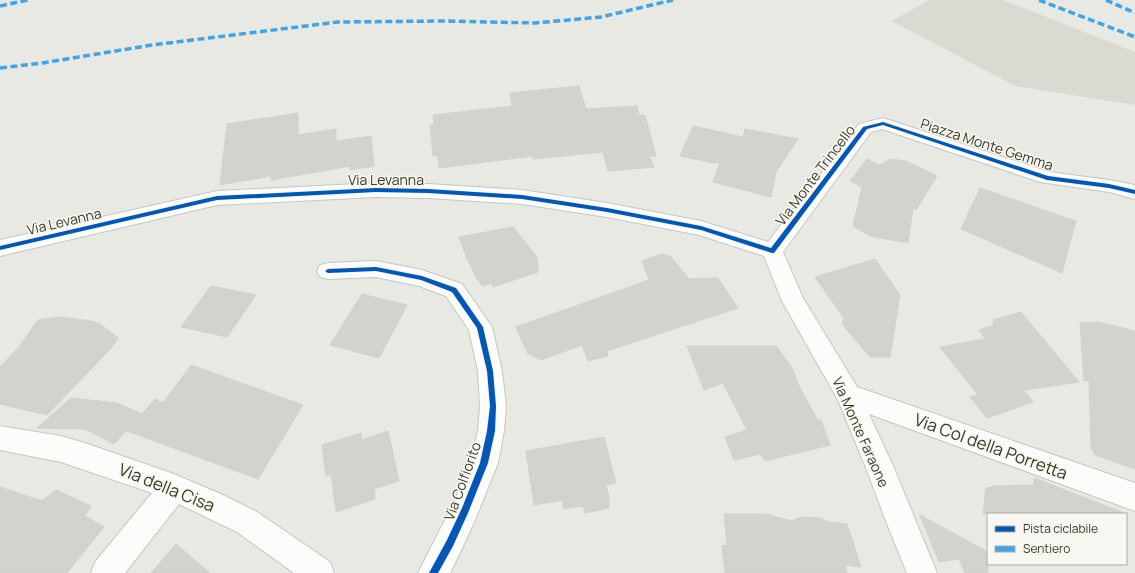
<svg xmlns="http://www.w3.org/2000/svg" width="1135" height="573" font-family="Manrope,sans-serif">
<style>
.built{fill:#dadad2}
.building{fill:#d2d2ce;stroke:#d2d2cc}
.lines{fill:none;stroke-linecap:round;stroke-linejoin:round}
.minor-casing{stroke:#c6c6c2;stroke-width:2}
.minor{fill:#fcfcfb;fill-rule:evenodd}
.quiet{stroke:#3fa4ea;stroke-width:3.5;stroke-dasharray:7 3.5;stroke-linecap:butt}
.cycleway-casing{stroke:#f8f7f2;stroke-width:2}
.cycleway{fill:#0057b8;fill-rule:evenodd}
.labels{text-anchor:middle;dominant-baseline:central;stroke-width:3;stroke-linejoin:round;paint-order:stroke}
.street-label{font-size:14px;fill:#363b23;stroke:#f8f7f2}
.near-street-label{font-size:17px;fill:#363b23;stroke:#f8f7f2}
</style>
<rect width="100%" height="100%" fill="#e9e9e4"/>
<path class="built" d="M929 0H1003L1135 52V105L1015 86 892 21Z"/>
<g class="building">
<path d="M579 86 586 109 637 106 639 115H645L656 156H649L654 167 608 171 603 152 533 159V156L439 168 438 156H433L430 125H434L433 115 512 106 510 93Z"/>
<path d="M298 113V135L336 129V141L371 136 374 166 350 170V166L271 180V176L220 185 227 124Z"/>
<path d="M693 126 743 137 745 129 798 139 776 172 771 197 713 182 720 162 714 163 680 156Z"/>
<path d="M867 159 879 165 891 159 906 161 937 176 916 210 913 208 908 243 870 236 853 226 862 187 850 181Z"/>
<path d="M980 188 1076 221 1062 273 961 229Z"/>
<path d="M513 227 537 257 538 272 493 287 492 283 483 286 477 279 466 256 459 237Z"/>
<path d="M662 254 670 256 689 279 718 278 738 308 607 351 608 356 588 361 582 345 541 360 528 354 516 327 649 280 642 261Z"/>
<path d="M875 259 900 295 890 357H870L842 324 844 318 815 277Z"/>
<path d="M211 286 256 295 227 337 181 327Z"/>
<path d="M362 294 407 305 379 358 330 345Z"/>
<path d="M1021 312 1079 382 1024 390 1033 402 987 418 970 397 978 395 940 347 985 339 979 330 994 325 993 320Z"/>
<path d="M58 317 91 321 100 324 118 338 112 347 47 415 0 404V367L18 348 38 320Z"/>
<path d="M1099 322 1135 331V469L1095 455 1091 448 1089 380 1084 381 1080 323Z"/>
<path d="M687 346H776L792 368 800 388 818 421 821 420 830 445 765 461 761 454 734 460 725 437 747 430 723 383 704 390Z"/>
<path d="M191 365 303 405 258 479 127 431 155 399 163 403Z"/>
<path d="M71 398 117 403 142 414 114 444 85 429 37 428Z"/>
<path d="M388 431 399 481 374 489 375 499 336 512 331 474 326 476 322 445 361 433 362 440Z"/>
<path d="M604 437 616 483 606 485 609 497V508L585 513 583 506 563 509V500L534 505 526 451Z"/>
<path d="M1034 478 1122 512V514H983L986 488 995 486 1034 485Z"/>
<path d="M0 487 42 501 56 490 91 506 85 516 104 527 67 573H0Z"/>
<path d="M724 514H766L791 521 802 517 820 518 828 522 847 524 861 567 845 565 847 573H725L722 546 727 545Z"/>
<path d="M920 515 988 552V573H965L959 559 939 562Z"/>
<path d="M176 544 210 573H151Z"/>
</g>
<g class="lines">
<g class="minor-casing">
<g id="minor">
<path d="M883 118 1049 172 1109 180 1135 185V199L1109 192 1040 182 882 129 871 132 783 252 803 298 857 387 1135 483V511L869 414 894 468 937 573H907L889 529 866 468 838 400 782 301 764 256 699 235 607 217 522 204 428 198 376 197 217 205 0 256V240L217 191 376 183 428 184 522 190 607 203 701 221 768 242 859 124Z"/>
<path d="M376 261 422 270 462 284 492 327 502 371 506 406 504 431 498 463 475 520 460 553 450 573H418L455 500 470 463 478 431 480 406 478 371 469 330 446 296 419 286 376 277 328 279 320 277 317 271 320 265 328 263Z"/>
<path d="M0 426 61 436 85 443 174 474 223 495 257 512 301 542 330 562 334 573H294L237 532 179 504 125 573H91L95 562 152 493 61 462 0 450Z"/>
</g>
</g>
<use href="#minor" class="minor"/>
<g class="quiet">
<path d="M1039 0 1135 37"/>
<path d="M1106 0 1135 13"/>
<path d="M0 6 28 0"/>
<path d="M0 68 42 63 152 45 338 22 446 21 535 23 601 17 673 0"/>
</g>
<g class="cycleway-casing">
<g id="cycleway">
<path d="M883 122 1048 176 1109 184 1135 190V194L1109 188 1047 180 883 125 867 129 774 253H772L701 230 607 212 522 199 428 193 376 192 217 200 0 250V246L217 196 376 188 428 189 522 195 607 208 701 226 771 248 863 127Z"/>
<path d="M376 267 422 276 456 288 483 327 493 371 496 406 495 431 488 463 468 513 453 546 438 573H429L447 540 462 508 480 463 487 431 490 406 487 371 477 328 452 292 421 280 376 271 328 273 325 271 328 269Z"/>
</g>
</g>
<use href="#cycleway" class="cycleway"/>
</g>
<g class="labels">
<g class="street-label">
<text transform="translate(987 144) rotate(18)">Piazza Monte Gemma</text>
<text transform="translate(815 175) rotate(-53)">Via Monte Trincello</text>
<text x="386" y="179">Via Levanna</text>
<text transform="translate(64 221) rotate(-13)">Via Levanna</text>
<text transform="translate(861 432) rotate(66)">Via Monte Faraone</text>
<text transform="translate(462 481) rotate(-70)">Via Colfiorito</text>
</g>
<g class="near-street-label">
<text transform="translate(991 446) rotate(20)">Via Col della Porretta</text>
<text transform="translate(167 487) rotate(22)">Via della Cisa</text>
</g>
</g>
<rect x="987" y="513" width="140" height="52" fill="#f8f7f2" stroke="#aaac9f"/>
<rect x="995" y="526" width="20" height="6" fill="#0057b8" stroke="#aaac9f"/>
<text x="1023" y="533" font-size="12" fill="#363b23">Pista ciclabile</text>
<rect x="995" y="546" width="20" height="6" fill="#3fa4ea" stroke="#aaac9f"/>
<text x="1023" y="553" font-size="12" fill="#363b23">Sentiero</text>
</svg>
